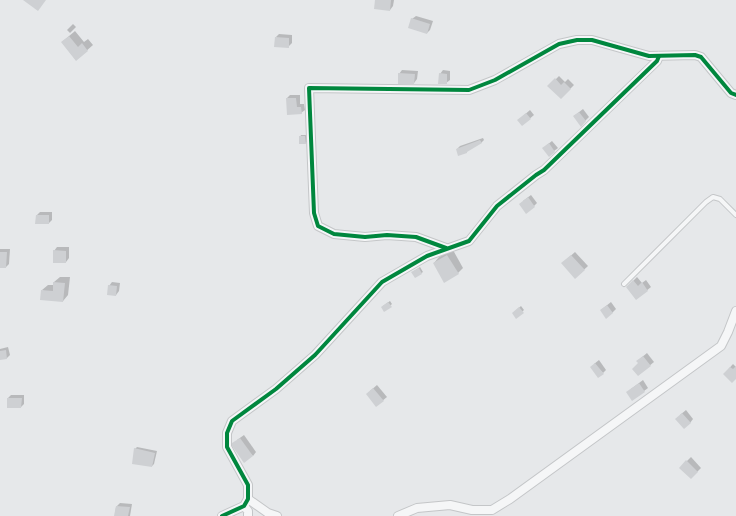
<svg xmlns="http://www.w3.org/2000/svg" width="736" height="516" font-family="Commissioner,sans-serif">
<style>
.shadow{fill:#0003}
.building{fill:#ced0d3}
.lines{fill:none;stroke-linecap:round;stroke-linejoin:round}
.service-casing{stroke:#c4c6c8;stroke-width:6}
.minor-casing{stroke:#c4c6c8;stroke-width:10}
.service{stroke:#f5f6f7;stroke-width:4}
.minor{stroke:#f5f6f7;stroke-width:8}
.cycleway-casing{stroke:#f4f6f9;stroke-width:6}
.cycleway{stroke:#00873e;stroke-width:4}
</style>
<rect width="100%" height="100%" fill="#e6e8ea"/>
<g class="shadow">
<path d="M376 0H394L393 6 390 10Z"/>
<path d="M416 16 433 21 430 30 427 33 412 19Z"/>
<path d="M73 24 76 27 70 33 67 30Z"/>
<path d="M75 31 84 42 88 39 93 45 76 60 62 42Z"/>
<path d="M279 34 292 35V43L288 47 276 37Z"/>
<path d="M402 70 418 71 417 79 414 83 399 74Z"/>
<path d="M443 70 450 71V80L446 83 440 74Z"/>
<path d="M559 76 565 82 568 79 574 85 561 98 549 86Z"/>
<path d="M290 95H300V104H304L305 110 301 113 287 98Z"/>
<path d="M583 109 589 117 581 125 574 116Z"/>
<path d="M530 110 534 115 522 125V117Z"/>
<path d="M301 135H306L307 142 305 143 300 137Z"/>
<path d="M483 138 484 140 481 143 457 149 460 146Z"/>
<path d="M552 141 558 148 554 151 547 145Z"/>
<path d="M531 195 537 203 534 206 523 201Z"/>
<path d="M40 212H52V220L49 223 37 215Z"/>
<path d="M57 247H69V258L66 262 54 251Z"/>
<path d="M0 249H10L9 264 6 267H0Z"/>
<path d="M453 250 463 268 458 273 434 263 439 257Z"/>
<path d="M575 252 588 266 575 278 566 260Z"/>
<path d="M420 267 423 272 415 277 414 271Z"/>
<path d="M60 277H70L68 295 63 301 42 290 48 285H54V282Z"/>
<path d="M637 277 642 283 646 280 651 287 636 299 627 287Z"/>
<path d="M112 282 120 283 119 291 116 295 109 286Z"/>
<path d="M390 301 392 304 384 311 383 306Z"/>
<path d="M611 302 616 309 612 313 601 310Z"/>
<path d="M521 306 524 310 516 317 513 313Z"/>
<path d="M8 347 10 355 7 358 0 359V349Z"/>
<path d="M647 353 654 362 638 375 641 358Z"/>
<path d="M599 360 606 370 603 373 594 364Z"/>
<path d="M733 364 736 367V378L724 374Z"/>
<path d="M643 380 648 388 644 391 631 389Z"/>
<path d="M377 385 387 397 376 406 370 391Z"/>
<path d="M11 395H24V404L21 407H8V398Z"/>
<path d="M686 410 693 419 690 423 680 415Z"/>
<path d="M244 435 256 452 253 456 237 440Z"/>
<path d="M137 447 157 451 154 464 152 466 135 449Z"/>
<path d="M691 457 701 468 691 478 680 468Z"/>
<path d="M120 503 132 504 130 516H115L116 507Z"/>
</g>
<g class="building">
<path d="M23 0H46L38 11Z"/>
<path d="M375 0H391L390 11 374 9Z"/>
<path d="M411 18 430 24 427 34 408 28Z"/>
<path d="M69 36 78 47 82 43 88 51 76 61 61 42Z"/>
<path d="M275 37 289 38V48L274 47Z"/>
<path d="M398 73 415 74 414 84H398Z"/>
<path d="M439 73 447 74V84H438Z"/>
<path d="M555 78 561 85 564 82 571 89 561 99 547 86Z"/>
<path d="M286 98H296L297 107H301L302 114 287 115Z"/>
<path d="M579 112 586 121 581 127 573 116Z"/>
<path d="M526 113 531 119 522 126 517 120Z"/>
<path d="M299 136H305L306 144H299Z"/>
<path d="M480 140 482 143 467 152V153L458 156 456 149Z"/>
<path d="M549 143 555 152 549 157 542 148Z"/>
<path d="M528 197 535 207 526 214 519 204Z"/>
<path d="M36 215H49V224H35Z"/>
<path d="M53 250 66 251V263H53Z"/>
<path d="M0 252H7L6 268H0Z"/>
<path d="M447 255 459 274 444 283 433 263Z"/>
<path d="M571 255 585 270 575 279 561 263Z"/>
<path d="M419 268 422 274 415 278 411 272Z"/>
<path d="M633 280 638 286 642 282 648 291 636 300 626 287Z"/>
<path d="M53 282 65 283 63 302 40 300 41 290 53 291Z"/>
<path d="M108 285 117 286 116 296 107 295Z"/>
<path d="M388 302 392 307 384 312 381 307Z"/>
<path d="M607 305 613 313 606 319 600 310Z"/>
<path d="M519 307 524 313 516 319 512 313Z"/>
<path d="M6 350 7 359 0 360V351Z"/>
<path d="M643 356 651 366 638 376 632 369 638 363 636 361Z"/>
<path d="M595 363 604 374 598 378 590 367Z"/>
<path d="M736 366V379L732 383 723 374 730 367 733 369Z"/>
<path d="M639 383 645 392 632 401 626 392Z"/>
<path d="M373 388 384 401 376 407 366 394Z"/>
<path d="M7 398H22L21 408H7Z"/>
<path d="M682 413 691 423 684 429 675 419Z"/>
<path d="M240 438 253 456 244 463 232 446V443Z"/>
<path d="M134 448 155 453 152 467 132 464Z"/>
<path d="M686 460 698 472 691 479 679 468Z"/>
<path d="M116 506 130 507 128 516H114Z"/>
</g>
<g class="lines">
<g class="service-casing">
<path id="service" d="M624 284 706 202 713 197 720 199 736 215"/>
</g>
<g class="minor-casing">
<g id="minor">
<path d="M446 248 416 237 387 235 365 237 334 234 318 226 314 213 309 88 469 90 495 80 559 44 577 40H592L649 56 695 55 701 57 731 93 736 95"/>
<path d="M248 499 268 513 277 516"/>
<path d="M244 506 248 511V516"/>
<path d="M222 516 244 506 248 499V485L227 447V433L232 421 276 389 315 355 382 282 427 256 469 241 497 206 536 175 544 170 657 61 659 56"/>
<path d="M398 516 417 508 450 505 472 510H492L510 499 721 346 728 332 736 311"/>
</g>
</g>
<use href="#service" class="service"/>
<use href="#minor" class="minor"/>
<g class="cycleway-casing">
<g id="cycleway">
<path d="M446 248 416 237 387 235 365 237 334 234 318 226 314 213 309 88 469 90 495 80 559 44 577 40H592L649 56 695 55 701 57 731 93 736 95"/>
<path d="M222 516 244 506 248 499V485L227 447V433L232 421 276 389 315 355 382 282 427 256 469 241 497 206 536 175 544 170 657 61 659 56"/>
</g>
</g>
<use href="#cycleway" class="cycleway"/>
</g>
</svg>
